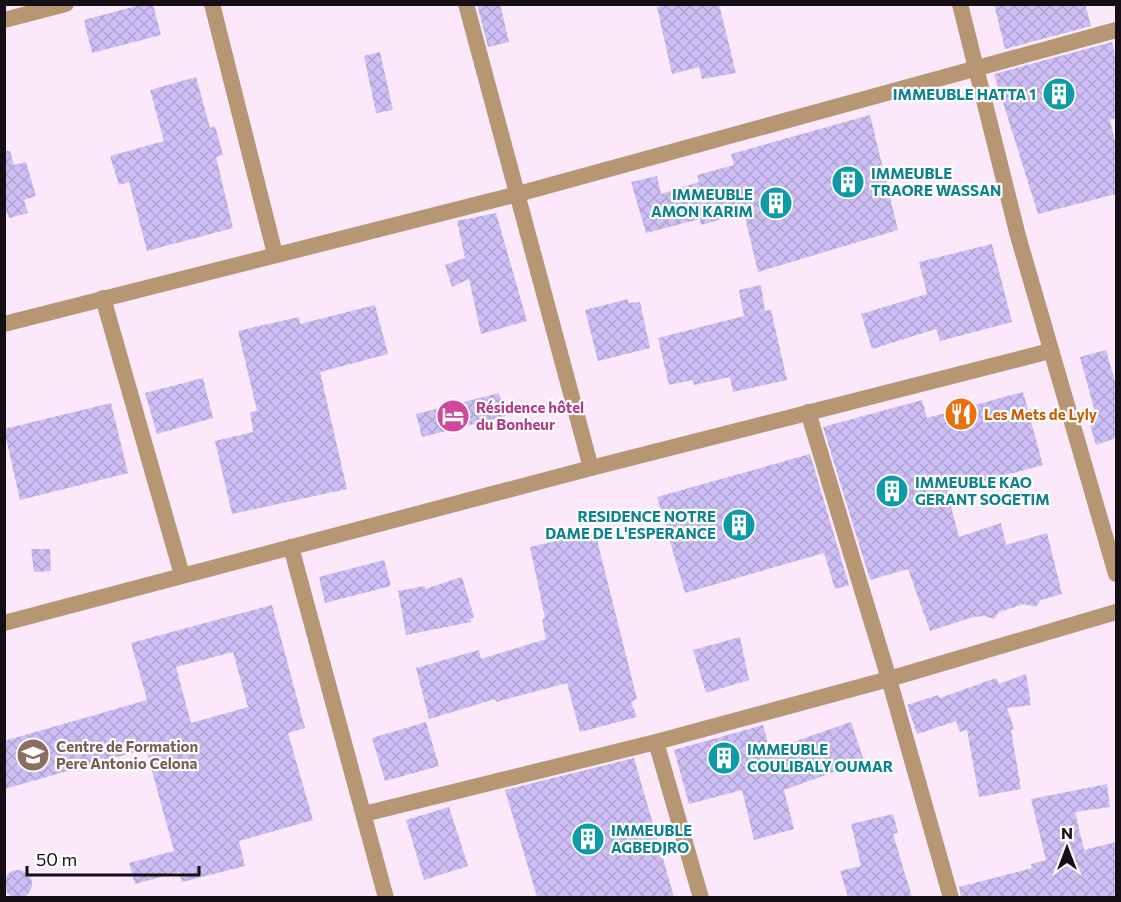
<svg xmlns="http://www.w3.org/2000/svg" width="1121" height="902" font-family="Commissioner,sans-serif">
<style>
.building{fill:url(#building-cross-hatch);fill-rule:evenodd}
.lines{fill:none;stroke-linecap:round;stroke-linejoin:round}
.minor{stroke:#b69673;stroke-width:16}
.labels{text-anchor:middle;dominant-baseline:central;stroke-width:4.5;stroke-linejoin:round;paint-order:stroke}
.culture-label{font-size:15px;font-weight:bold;fill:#0d838f;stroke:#fff;text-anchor:start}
.hotel-label{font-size:15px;font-weight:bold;fill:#b23c85;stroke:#fff;text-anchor:start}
.food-label{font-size:15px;font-weight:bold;fill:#c56008;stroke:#fff;text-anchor:start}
.education-label{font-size:15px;font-weight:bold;fill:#785e54;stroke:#fff;text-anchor:start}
</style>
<defs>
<pattern id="building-cross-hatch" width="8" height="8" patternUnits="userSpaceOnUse" patternTransform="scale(1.5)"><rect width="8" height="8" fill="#cdbff5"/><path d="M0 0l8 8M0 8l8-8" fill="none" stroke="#afa3d1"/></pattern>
</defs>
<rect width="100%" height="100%" fill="#fce8fb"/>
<g class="building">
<path d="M144 4H153L161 35 92 53 84 20Z"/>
<path d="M477 4H500L509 42 488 47Z"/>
<path d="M668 4H719L736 73 702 79 699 67 672 74 657 7Z"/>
<path d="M994 4H1085L1091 26 1005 49Z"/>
<path d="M1112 42 1116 60V118L1110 120 1116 146V194L1038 214 994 74Z"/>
<path d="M380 52 393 110 376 113 364 56Z"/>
<path d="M196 77 210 128 215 126 223 155 216 157 233 228 147 251 129 182 119 185 110 156 164 141 150 90Z"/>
<path d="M870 115 898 230 758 272 744 213 701 225 700 219 646 233 631 182 657 176 661 194 699 182 697 175 734 165 731 154Z"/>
<path d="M4 151H10L14 165 26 162 36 196 24 200 28 213 9 218 4 205Z"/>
<path d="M496 213 527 321 481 334 469 279 452 287 445 265 465 258 457 221Z"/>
<path d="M992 244 1012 322 940 341 936 329 872 349 861 314 927 294 919 262Z"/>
<path d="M761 285 765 311 771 310 787 380 733 392 730 377 694 385 693 380 669 385 658 338 744 316 739 290Z"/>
<path d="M628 299 629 303 640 302 650 348 598 361 585 310Z"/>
<path d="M375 305 388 354 320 372 347 489 232 514 215 441 253 432 250 412 257 411 238 331 299 317 300 324Z"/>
<path d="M1106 350 1116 386V438L1096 445 1088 418 1096 416 1080 357Z"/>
<path d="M203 378 213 418 157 434 145 393Z"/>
<path d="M1023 392 1043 465 947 491 959 537 1001 523 1006 545 1047 533 1062 594 1041 600 1036 607 1024 604 999 612 994 619 985 616 973 617 930 631 908 569 870 580 823 427 922 400 927 418Z"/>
<path d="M499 393 506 416 422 437 416 414Z"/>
<path d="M111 403 128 473 20 500 4 429Z"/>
<path d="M810 454 849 585 835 589 824 553 685 593 657 497Z"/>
<path d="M595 532 637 699 631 702 637 717 580 732 567 683 496 702 495 699 429 719 416 668 479 650 481 659 546 639 542 619 545 618 530 547Z"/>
<path d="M31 549H50L51 571 34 572Z"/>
<path d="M384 560 391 586 325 603 319 577Z"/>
<path d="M462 577 474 617 470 619 471 622 406 635 398 591 425 586V589Z"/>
<path d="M272 605 305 728 288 733 313 820 239 841 245 866 182 882 179 872 135 884 129 863 174 851 146 749 4 789V741L147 700 131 643ZM233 652 248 707 191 723 176 667Z"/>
<path d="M740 637 749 680 706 693 693 650Z"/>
<path d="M1026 674 1031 705 1007 708 1014 729 1011 730 1021 789 979 797 967 730 960 732 956 721 917 734 907 705 938 695 940 698 996 678 999 684Z"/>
<path d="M426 722 439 766 385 781 372 738Z"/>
<path d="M851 722 864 761 784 790 794 829 754 840 742 790 689 804 674 750 763 725 770 750Z"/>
<path d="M634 758 674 897H537L505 790Z"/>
<path d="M1107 784 1110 807 1075 812 1084 850 1116 842V897H961L959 887 1032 868 1031 864 1046 860 1031 799Z"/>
<path d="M449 807 468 866 424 880 406 820Z"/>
<path d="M893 814 898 833 893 834 912 897H848L840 871 861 866 851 824Z"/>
<circle cx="18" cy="884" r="14"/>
</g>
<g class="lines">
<g class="minor">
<path d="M212 4 275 254"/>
<path d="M466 4 591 468"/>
<path d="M960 4 1018 236 1116 574"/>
<path d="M4 20 66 4"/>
<path d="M103 298 182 575"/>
<path d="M4 324 518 194 1116 30"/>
<path d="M808 412 889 679 951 898"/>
<path d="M291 547 386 898"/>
<path d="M4 623 591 468 1050 351"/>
<path d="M656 742 701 898"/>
<path d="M364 814 656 742 889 679 1116 612"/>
</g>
</g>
<defs>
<g id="building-disc" transform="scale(1.725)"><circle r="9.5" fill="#0f9aa8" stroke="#fff"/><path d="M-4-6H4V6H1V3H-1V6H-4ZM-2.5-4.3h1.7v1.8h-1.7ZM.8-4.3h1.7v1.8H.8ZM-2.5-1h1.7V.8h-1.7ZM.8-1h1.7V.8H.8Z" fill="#fff"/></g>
<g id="restaurant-disc" transform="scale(1.725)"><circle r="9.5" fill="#e8710a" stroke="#fff"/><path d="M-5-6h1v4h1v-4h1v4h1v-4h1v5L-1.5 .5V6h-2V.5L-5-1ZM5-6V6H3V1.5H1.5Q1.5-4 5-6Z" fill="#fff"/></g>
<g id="hotel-disc" transform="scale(1.725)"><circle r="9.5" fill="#d1479c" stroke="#fff"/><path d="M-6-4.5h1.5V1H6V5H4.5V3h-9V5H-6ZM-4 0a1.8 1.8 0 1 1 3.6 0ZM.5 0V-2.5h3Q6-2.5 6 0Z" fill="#fff"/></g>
<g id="school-disc" transform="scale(1.725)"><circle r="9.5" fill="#8d6e63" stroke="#fff"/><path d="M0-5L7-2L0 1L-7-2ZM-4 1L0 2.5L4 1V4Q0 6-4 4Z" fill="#fff"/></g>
</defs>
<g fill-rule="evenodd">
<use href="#building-disc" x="1059" y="94"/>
<use href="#building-disc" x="848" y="182"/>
<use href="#building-disc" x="776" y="203"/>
<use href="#restaurant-disc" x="961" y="414"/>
<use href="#hotel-disc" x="453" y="416"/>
<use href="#building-disc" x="892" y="491"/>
<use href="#building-disc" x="739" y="525"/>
<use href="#school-disc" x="33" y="755"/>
<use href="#building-disc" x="724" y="758"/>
<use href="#building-disc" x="588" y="839"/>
</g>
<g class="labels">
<g class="culture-label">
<text x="1036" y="94" text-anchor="end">IMMEUBLE HATTA 1</text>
<text x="871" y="173">IMMEUBLE<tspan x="871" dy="17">TRAORE WASSAN</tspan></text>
<text x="753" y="194" text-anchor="end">IMMEUBLE<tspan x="753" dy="17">AMON KARIM</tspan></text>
<text x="915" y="482">IMMEUBLE KAO<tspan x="915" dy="17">GERANT SOGETIM</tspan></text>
<text x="716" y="516" text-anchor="end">RESIDENCE NOTRE<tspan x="716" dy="17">DAME DE L'ESPERANCE</tspan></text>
<text x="747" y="749">IMMEUBLE<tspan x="747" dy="17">COULIBALY OUMAR</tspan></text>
<text x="611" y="830">IMMEUBLE<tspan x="611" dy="17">AGBEDJRO</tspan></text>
</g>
<g class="hotel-label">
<text x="476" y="407">Résidence hôtel<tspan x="476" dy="17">du Bonheur</tspan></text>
</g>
<g class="food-label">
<text x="984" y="414">Les Mets de Lyly</text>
</g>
<g class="education-label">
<text x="56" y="746">Centre de Formation<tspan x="56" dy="17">Pere Antonio Celona</tspan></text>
</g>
</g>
<rect width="1121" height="902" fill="none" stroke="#160e15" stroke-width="12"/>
<g transform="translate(1067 848)" stroke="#ffffff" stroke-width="4.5" paint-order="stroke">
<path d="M0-4.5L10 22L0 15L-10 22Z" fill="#160e15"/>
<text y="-9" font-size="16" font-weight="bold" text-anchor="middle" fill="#160e15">N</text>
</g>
<path d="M27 866v9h172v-9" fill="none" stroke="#160e15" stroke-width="3"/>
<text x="36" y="866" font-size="18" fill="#160e15" stroke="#ffffff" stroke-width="4.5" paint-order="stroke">50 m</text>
</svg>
